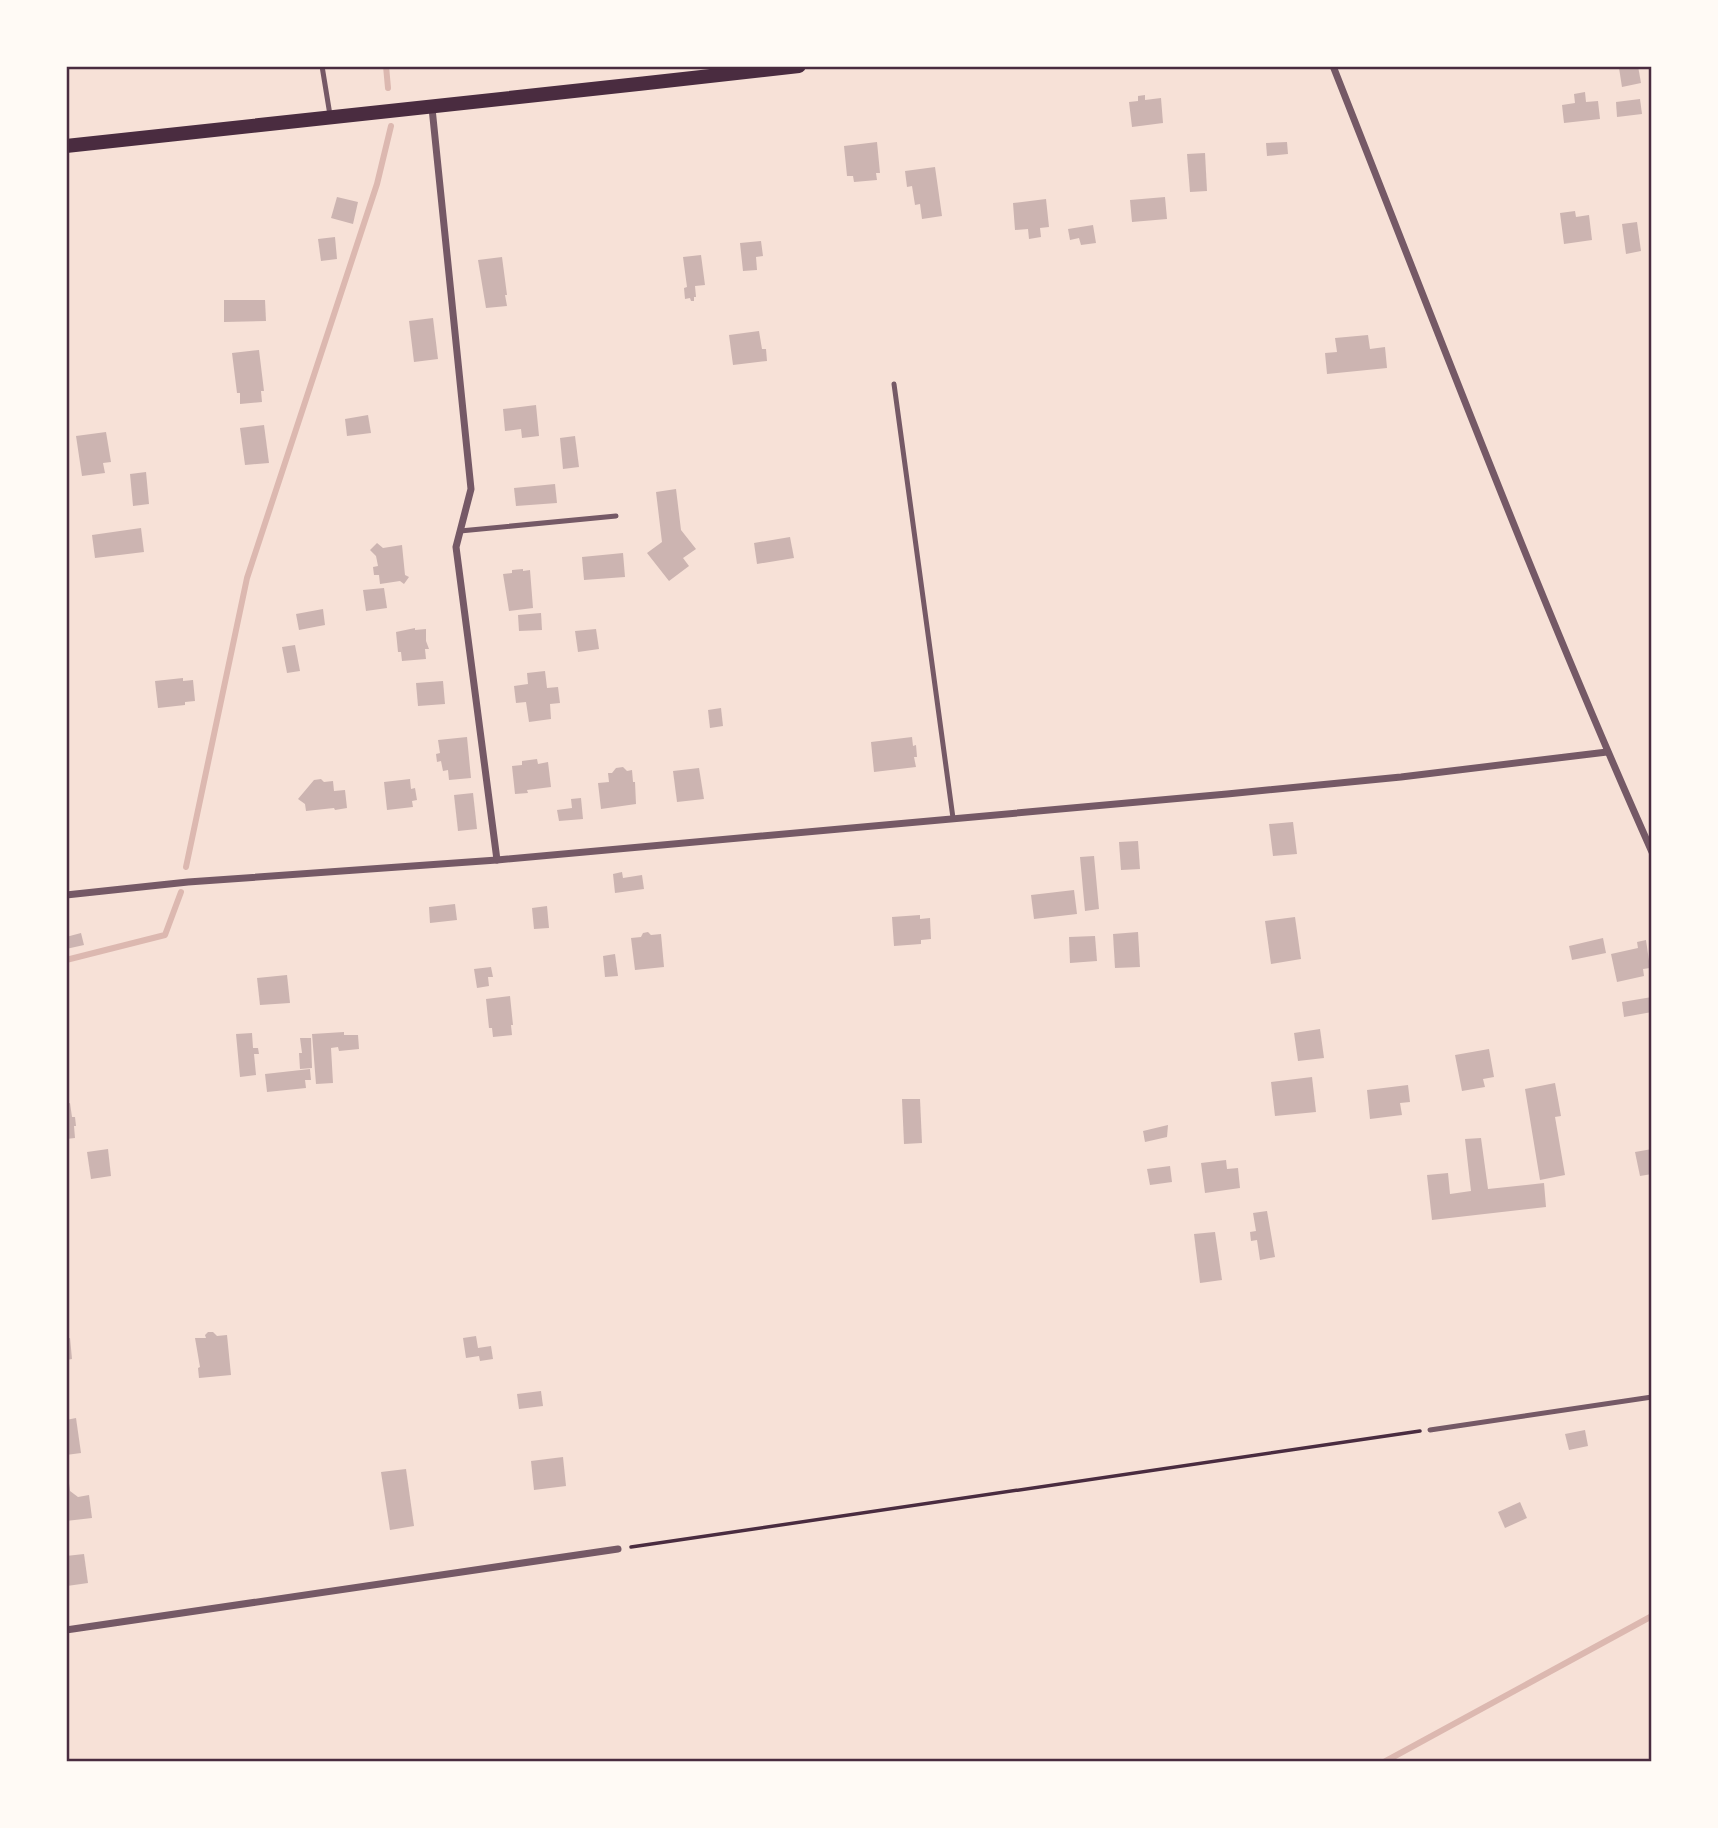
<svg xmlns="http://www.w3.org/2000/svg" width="1718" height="1828" font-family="'Source Sans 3',sans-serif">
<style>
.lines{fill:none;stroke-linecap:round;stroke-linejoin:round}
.stream{stroke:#dcb8b0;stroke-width:6}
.building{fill:#ccb4b1}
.path{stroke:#4a2c40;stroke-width:3.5}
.service{stroke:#755966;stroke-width:5}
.minor{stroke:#755966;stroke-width:7}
.secondary{stroke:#4a2c40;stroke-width:14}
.neatline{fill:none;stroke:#4a2c40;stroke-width:2.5}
</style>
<rect width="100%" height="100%" fill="#f7e1d7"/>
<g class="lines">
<g class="stream">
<path d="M386 66 388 88"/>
<path d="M186 867 247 578 377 184 391 126"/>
<path d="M66 960 165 935 181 892"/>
<path d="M1384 1762 1652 1616"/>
</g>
</g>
<g class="building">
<path d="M1626 66H1638L1641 83 1622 87 1619 68Z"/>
<path d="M1585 92 1586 102 1598 101 1600 119 1564 123 1562 105 1575 103 1574 94Z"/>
<path d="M1145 95V100L1161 98 1163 123 1132 127 1129 102 1138 101V96Z"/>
<path d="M1640 99 1642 114 1617 117 1616 102Z"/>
<path d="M877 142 880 173H876L877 180 854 182 853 176H847L844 146Z"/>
<path d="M1287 142 1288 154 1267 156 1266 143Z"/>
<path d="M1205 153 1207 191 1190 192 1187 154Z"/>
<path d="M935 167 942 216 922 219 920 204 915 205 912 186 907 187 905 171Z"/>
<path d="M337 197 358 202 353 224 331 218Z"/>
<path d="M1165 197 1167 219 1132 222 1130 200Z"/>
<path d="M1046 199 1049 227 1040 228 1041 237 1029 239 1028 229 1015 230 1013 203Z"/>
<path d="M1575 211 1576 217 1589 215 1592 240 1564 244 1560 213Z"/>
<path d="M1637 222 1641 251 1626 254 1622 224Z"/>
<path d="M1093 225 1096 243 1081 245 1079 238 1070 240 1068 229Z"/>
<path d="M335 237 337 259 321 261 318 239Z"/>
<path d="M761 241 763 256 756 257 757 270 743 271 740 243Z"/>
<path d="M701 255 705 285 695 286 696 297H694V301H691L690 298 685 299 684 288 687 287 683 257Z"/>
<path d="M502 257 507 295H505L507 306 486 308 478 260Z"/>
<path d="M224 300H265L266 321 224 322Z"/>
<path d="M433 318 438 359 414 362 409 321Z"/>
<path d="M759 331 762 349H766L767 361 733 365 729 335Z"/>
<path d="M1368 335 1370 349 1385 347 1387 368 1327 374 1325 353 1337 352 1335 338Z"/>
<path d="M259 350 264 391H261L262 402 240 404V393H237L232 353Z"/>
<path d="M536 405 539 436 522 438 521 429 505 431 503 409Z"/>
<path d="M368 415 371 433 347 436 345 419Z"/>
<path d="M264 425 269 463 245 465 240 428Z"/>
<path d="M106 432 111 462 103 463 105 473 82 476 76 436Z"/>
<path d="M575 436 579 467 563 469 560 438Z"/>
<path d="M146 472 149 504 133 506 130 474Z"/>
<path d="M555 484 557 503 516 506 514 488Z"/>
<path d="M676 489 681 530 696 549 683 558 689 566 669 581 647 553 662 542 656 492Z"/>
<path d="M141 528 144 552 95 558 92 535Z"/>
<path d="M790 537 794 558 757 564 754 543Z"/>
<path d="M377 543 383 548 402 545 405 575 409 577 404 584 400 581 380 584 379 575H374L373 567 378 566 376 556 370 550Z"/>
<path d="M623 553 625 577 584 580 582 557Z"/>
<path d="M523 569V571L530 570 533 608 509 611 503 574 512 573V570Z"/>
<path d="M384 588 387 608 366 611 363 590Z"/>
<path d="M323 609 325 625 299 630 296 614Z"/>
<path d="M541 613 542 630 519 631 518 615Z"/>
<path d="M415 628V630L426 629V641L429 649H425L426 659 402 661 401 652H398L396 632Z"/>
<path d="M596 629 599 649 578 652 575 631Z"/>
<path d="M295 645 300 671 287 673 282 647Z"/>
<path d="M545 671 547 688 558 687 560 703 550 704 551 719 529 722 526 702 516 703 514 686 528 684 527 673Z"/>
<path d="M183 678V681L193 680 195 701 185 702V705L158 708 155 681Z"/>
<path d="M443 681 445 704 418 706 416 683Z"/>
<path d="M721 708 723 726 710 728 708 710Z"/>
<path d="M467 737 471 778 449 780 448 770 443 771 441 761 437 762 436 754 440 753 438 740Z"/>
<path d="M912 737 913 746 916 745 917 757H914L916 767 874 772 871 742Z"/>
<path d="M537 759 538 764 548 762 551 787 527 790 528 793 515 794 512 766 522 765V761Z"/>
<path d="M623 767 627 771 632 770 633 782H635L636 804 601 809 598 783 609 782 608 773H612L616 768Z"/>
<path d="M699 768 704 799 677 802 673 771Z"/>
<path d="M321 779 324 782 333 781 334 791 345 790 347 808 335 810 334 808 306 811 305 804 298 799 314 780Z"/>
<path d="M410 779 411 789 415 788 417 800 412 801 413 807 387 810 384 782Z"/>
<path d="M473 793 477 829 458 831 454 795Z"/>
<path d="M581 798 583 819 559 821 557 810 572 808 571 799Z"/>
<path d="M1293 822 1297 854 1273 856 1269 824Z"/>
<path d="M1138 841 1140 869 1121 870 1119 842Z"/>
<path d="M1094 856 1099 909 1085 911 1080 857Z"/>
<path d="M622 872 623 878 642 875 644 889 615 893 613 874Z"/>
<path d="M1074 890 1077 914 1034 919 1031 895Z"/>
<path d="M455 904 457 920 430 923 429 907Z"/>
<path d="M547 906 549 928 534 929 532 908Z"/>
<path d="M920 915V919L930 918 931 939 921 940V944L894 946 892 917Z"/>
<path d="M1295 917 1301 959 1271 964 1265 921Z"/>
<path d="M648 932 651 935 661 934 664 967 635 970 631 938 641 937 643 933Z"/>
<path d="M1138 932 1140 967 1115 968 1113 934Z"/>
<path d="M81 933 84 945 66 949V937Z"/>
<path d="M1095 936 1097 961 1070 963 1069 937Z"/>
<path d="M1603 938 1606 953 1572 960 1569 946Z"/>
<path d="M1646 940 1650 968 1643 969 1644 976 1617 982 1611 954 1638 948 1637 942Z"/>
<path d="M615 954 618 976 605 977 603 956Z"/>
<path d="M491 967 493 977H488L489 986 477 988 474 969Z"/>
<path d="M287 975 290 1003 260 1005 257 978Z"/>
<path d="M510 996 513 1025H511L512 1035 493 1037 492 1028H489L486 999Z"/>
<path d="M1652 997V1012L1624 1017 1622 1002Z"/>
<path d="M1320 1029 1324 1058 1298 1061 1294 1033Z"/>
<path d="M344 1032V1035H358L359 1049 339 1051 338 1047 331 1048 333 1083 316 1084 312 1034Z"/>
<path d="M252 1033 253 1048H258L259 1054H254L256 1075 240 1077 236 1034Z"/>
<path d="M300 1038H311L312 1068 300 1069 299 1053H302Z"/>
<path d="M1489 1049 1494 1077 1483 1079 1485 1087 1462 1091 1455 1055Z"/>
<path d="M310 1069 311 1080H305L306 1088 267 1092 265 1074Z"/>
<path d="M1312 1077 1316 1112 1275 1116 1271 1082Z"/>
<path d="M1555 1083 1561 1116 1555 1117 1565 1175 1540 1180 1525 1089Z"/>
<path d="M1408 1085 1410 1102 1400 1103 1402 1115 1370 1119 1367 1090Z"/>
<path d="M902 1099H920L922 1143 904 1144Z"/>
<path d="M70 1103 72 1117H75L76 1126H74L75 1138 66 1139V1104Z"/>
<path d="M1168 1125 1167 1137 1145 1142 1143 1131Z"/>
<path d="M1481 1138 1488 1189 1544 1183 1546 1207 1432 1220 1427 1175 1448 1173 1450 1194 1471 1191 1465 1139Z"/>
<path d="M108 1149 111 1176 91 1179 87 1152Z"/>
<path d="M1652 1149V1174L1640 1176 1635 1152Z"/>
<path d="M1226 1160 1227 1169 1238 1168 1240 1188 1205 1193 1201 1163Z"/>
<path d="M1170 1166 1172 1182 1150 1185 1147 1169Z"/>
<path d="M1267 1211 1275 1257 1260 1260 1257 1240 1251 1241 1250 1232 1256 1231 1253 1213Z"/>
<path d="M1215 1232 1222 1280 1200 1283 1194 1234Z"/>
<path d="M208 1332H213L217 1336 227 1335 231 1375 199 1378 198 1368 200 1367 195 1338H206L205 1335Z"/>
<path d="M476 1336 478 1348 491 1346 493 1359 480 1361 479 1356 466 1358 463 1338Z"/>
<path d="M70 1338 72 1359 66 1360V1339Z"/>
<path d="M541 1391 543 1406 519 1409 517 1394Z"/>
<path d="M76 1418 81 1453 66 1455V1420Z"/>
<path d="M1585 1430 1588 1446 1569 1450 1565 1434Z"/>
<path d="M563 1457 566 1486 534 1490 531 1461Z"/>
<path d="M406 1469 414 1526 390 1530 381 1472Z"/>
<path d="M66 1476H68L70 1491 78 1497 89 1495 92 1518 66 1521Z"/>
<path d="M1520 1502 1527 1518 1505 1528 1498 1512Z"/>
<path d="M84 1554 88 1583 67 1586 66 1556Z"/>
</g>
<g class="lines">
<path class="path" d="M631 1547 1420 1431"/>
<g class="service">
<path d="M322 66 330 115"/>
<path d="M894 384 953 818"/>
<path d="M460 531 616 516"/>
<path d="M1430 1430 1652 1397"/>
</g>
<g class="minor">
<path d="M1333 66C1437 329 1537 594 1652 852"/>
<path d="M432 108 471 489 456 547 497 860"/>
<path d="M66 895 188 882 497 860 1227 794 1401 777 1607 752"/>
<path d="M66 1630 618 1549"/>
</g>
<path class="secondary" d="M66 146C311 119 555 94 799 66"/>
</g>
<rect width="1718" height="1828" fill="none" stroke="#fffaf5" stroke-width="136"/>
<rect x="68" y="68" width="1582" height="1692" class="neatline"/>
</svg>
